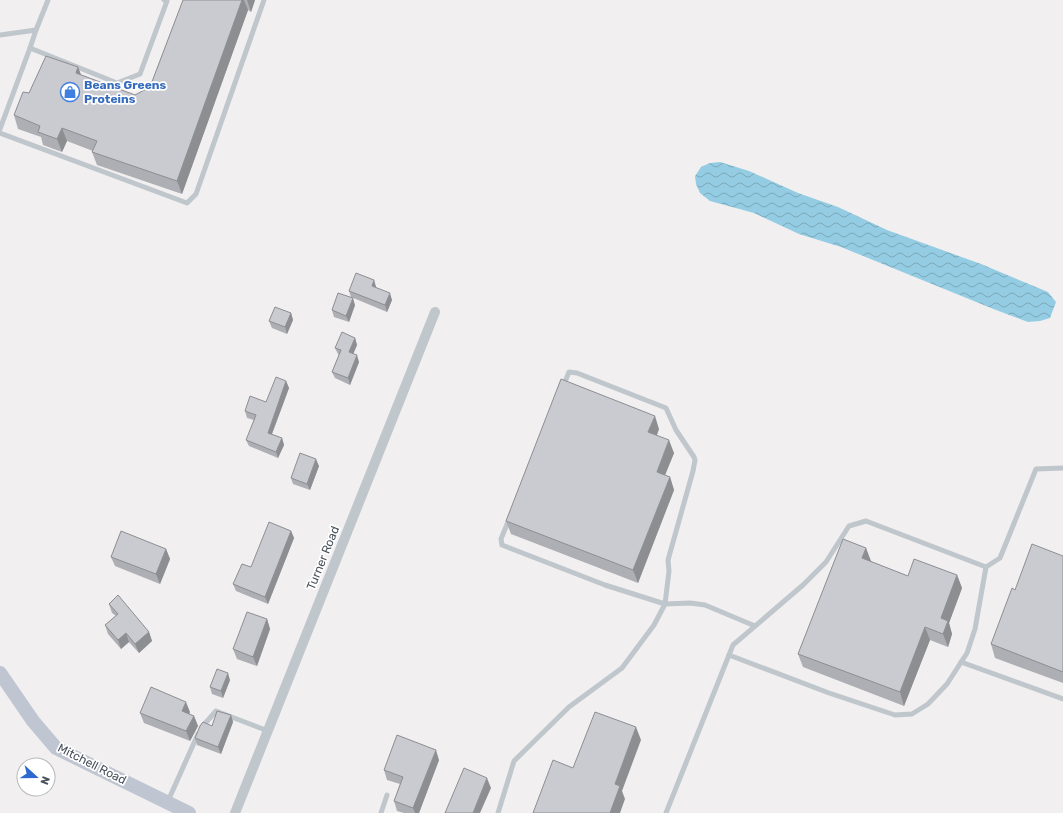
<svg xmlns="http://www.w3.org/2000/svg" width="1063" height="813" font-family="Rubik,sans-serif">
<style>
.water{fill:url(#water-waves)}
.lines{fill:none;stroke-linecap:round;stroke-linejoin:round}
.lane{stroke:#bfc6cc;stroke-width:5}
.street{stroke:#bfc6cc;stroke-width:10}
.secondary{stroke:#bfc6d1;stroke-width:14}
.wall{fill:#aeafb4}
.shaded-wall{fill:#8d8e92}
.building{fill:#cacbd1;stroke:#8d8e92}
.labels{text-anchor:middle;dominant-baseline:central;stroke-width:3.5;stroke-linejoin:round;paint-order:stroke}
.shop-label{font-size:12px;font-weight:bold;fill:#366cbe;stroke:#fff;text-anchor:start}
.street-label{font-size:12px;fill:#49515b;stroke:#fff}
</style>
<defs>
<pattern id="water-waves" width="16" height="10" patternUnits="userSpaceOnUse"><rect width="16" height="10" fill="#94cde3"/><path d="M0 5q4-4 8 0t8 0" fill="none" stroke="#7ba9bb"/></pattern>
</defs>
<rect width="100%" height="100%" fill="#f1efef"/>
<path class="water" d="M720 162 749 171 798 193 838 207 887 230 981 264 1048 292 1056 302 1050 318 1040 321 1028 322 996 310 841 247 799 234 754 213 710 201 700 193 696 184 695 176 701 167 710 163Z"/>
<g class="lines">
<g class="lane">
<path d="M0 35 36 30 48 0"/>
<path d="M30 48 36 30"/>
<path d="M0 129 30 48 117 83 140 74 167 1 164 0"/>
<path d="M0 133 187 203 196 194 264 0"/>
<path d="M569 372 577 373 666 408 676 430 694 457 695 460 693 471 668 560 669 571 665 604 605 585 502 545 501 539Z"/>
<path d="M729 655 829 693 895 715 912 714 928 704 947 684 967 653 975 629 986 567"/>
<path d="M961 662 1063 699"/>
<path d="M202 727 216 711 268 731"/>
<path d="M168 801 198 734"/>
<path d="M381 813 387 795"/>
<path d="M498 813 514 761 569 707 622 668 654 625 665 604 690 603 705 605 755 626"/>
<path d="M666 813 733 645 803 585 826 562 849 526 866 521 986 567 1000 558 1036 469 1063 468"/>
</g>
<path class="street" d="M235 813 435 312"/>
<path class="secondary" d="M0 673 33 721 56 748 189 813"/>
</g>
<g class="wall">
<path d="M183 0H255L251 12 248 10 182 194 97 165 92 152 93 151 67 141 62 152 43 145 41 137 18 129 14 115 29 93 78 67 81 75 135 95 150 87Z"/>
<path d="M374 280 376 287 392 300 387 312 351 297 349 291Z"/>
<path d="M355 305 349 322 334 317 332 310Z"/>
<path d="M291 313 293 320 287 334 272 328 269 321Z"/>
<path d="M355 338 357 345 353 354 359 362 350 385 335 378 332 372 339 355 338 354 335 348Z"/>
<path d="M286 381 289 388 272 434 282 438 284 445 278 458 249 446 246 440 254 420 247 418 245 411 266 402Z"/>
<path d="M659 429 657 435 674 453 665 475 670 477 674 490 638 583 511 534 506 521Z"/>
<path d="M319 466 310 490 293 484 291 478Z"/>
<path d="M291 531 294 538 268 604 236 591 233 584Z"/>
<path d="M866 548 870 561 908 576 957 575 962 588 949 623 952 634 948 647 930 640 904 706 803 667 798 654Z"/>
<path d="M166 549 170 559 160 584 115 566 111 557Z"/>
<path d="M1063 556V683L995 658 991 644 1015 590Z"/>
<path d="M109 604 149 632 152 641 139 653 129 642 121 649 108 634 105 625 116 616 112 613Z"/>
<path d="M267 619 270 629 257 666 237 659 233 649Z"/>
<path d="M230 680 223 698 212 694 210 687Z"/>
<path d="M190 712 189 714 194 716 198 726 190 741 144 723 140 713Z"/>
<path d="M231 715 233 722 221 754 197 745 195 738 212 726Z"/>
<path d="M439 760 419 813H404L397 811 394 801 400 784 387 780 384 770Z"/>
</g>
<g class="shaded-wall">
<path d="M242 0H244L248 10 182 194 177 181Z"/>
<path d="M247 0H255L251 12Z"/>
<path d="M78 67 83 80 76 73Z"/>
<path d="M62 128 67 141 62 152 57 139Z"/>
<path d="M374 280 376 287 374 292 372 286Z"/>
<path d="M390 293 392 300 387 312 385 305Z"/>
<path d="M353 298 355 305 349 322 346 316Z"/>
<path d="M291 313 293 320 287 334 285 327Z"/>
<path d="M355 338 357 345 351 359 349 352Z"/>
<path d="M357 355 359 362 350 385 348 378Z"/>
<path d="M286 381 289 388 270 439 268 433Z"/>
<path d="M655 416 659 429 653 445 648 432Z"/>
<path d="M282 438 284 445 278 458 276 452Z"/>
<path d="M669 440 674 453 661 485 657 472Z"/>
<path d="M316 459 319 466 310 490 307 484Z"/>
<path d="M670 477 674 490 638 583 633 570Z"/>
<path d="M291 531 294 538 268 604 265 597Z"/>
<path d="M866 548 871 561 867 571 862 558Z"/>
<path d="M166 549 170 559 160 584 156 574Z"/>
<path d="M957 575 962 588 949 623 952 634 948 647 943 634 941 618Z"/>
<path d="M267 619 270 629 257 666 253 657Z"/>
<path d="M925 627 930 640 904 706 900 692Z"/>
<path d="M149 632 152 641 139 653 135 644Z"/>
<path d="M126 633 129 642 121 649 118 640Z"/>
<path d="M228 673 230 680 223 698 221 691Z"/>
<path d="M186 702 190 712 186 721 182 711Z"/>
<path d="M231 715 233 722 221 754 218 747Z"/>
<path d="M194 716 198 726 190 741 186 731Z"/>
<path d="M636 727 641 740 622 791 625 799 620 813H610L615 784Z"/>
<path d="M436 750 439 760 419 813H415L413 808Z"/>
<path d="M487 778 491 788 480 813H473Z"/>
</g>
<g class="building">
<path d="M183 0H242L177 181 92 152 97 141 62 128 57 139 38 132 40 126 14 115 23 92 29 93 46 56 78 67 76 73 135 95 150 87Z"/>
<path d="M356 273 374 280 372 286 390 293 385 305 349 291Z"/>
<path d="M338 293 353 298 346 316 332 310Z"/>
<path d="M275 307 291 313 285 327 269 321Z"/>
<path d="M342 332 355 338 349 352 357 355 348 378 332 372 341 350 335 348Z"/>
<path d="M276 377 286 381 268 433 282 438 276 452 246 440 256 415 245 411 250 396 266 402Z"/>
<path d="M561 379 655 416 648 432 669 440 657 472 670 477 633 570 506 521Z"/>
<path d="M300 453 316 459 307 484 291 478Z"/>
<path d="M269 522 291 531 265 597 233 584 242 564 251 567Z"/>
<path d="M121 531 166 549 156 574 111 557Z"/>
<path d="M843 539 866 548 862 558 908 576 914 559 957 575 941 618 948 621 943 634 925 627 900 692 798 654Z"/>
<path d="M1032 544 1063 556V672L991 644 1012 588 1015 590Z"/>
<path d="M118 595 149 632 135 644 126 633 118 640 105 625 118 614 109 604Z"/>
<path d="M247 612 267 619 253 657 233 649Z"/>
<path d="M217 669 228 673 221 691 210 687Z"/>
<path d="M151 687 186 702 182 711 194 716 186 731 140 713Z"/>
<path d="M217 711 231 715 218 747 195 738 200 726 203 722 212 726Z"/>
<path d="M595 712 636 727 615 784 620 786 610 813H533L553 760 573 768Z"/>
<path d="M397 735 436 750 413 808 394 801 403 777 384 770Z"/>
<path d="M464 768 487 778 473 813H445Z"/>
</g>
<defs>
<g id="shop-ring" transform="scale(1)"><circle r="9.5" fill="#fff" stroke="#3f7fe0" stroke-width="1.5"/><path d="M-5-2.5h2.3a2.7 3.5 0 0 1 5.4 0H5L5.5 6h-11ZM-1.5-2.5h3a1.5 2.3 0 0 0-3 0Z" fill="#3f7fe0"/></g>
</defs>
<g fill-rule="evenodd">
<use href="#shop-ring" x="70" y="92"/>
</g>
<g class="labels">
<g class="shop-label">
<text x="84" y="85">Beans Greens<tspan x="84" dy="14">Proteins</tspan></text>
</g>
<g class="street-label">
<text transform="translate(323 558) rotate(-68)">Turner Road</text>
<text transform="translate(92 764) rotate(27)">Mitchell Road</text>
</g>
</g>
<g transform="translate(36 777) rotate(111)"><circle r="19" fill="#ffffff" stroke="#b6b9bd"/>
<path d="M0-3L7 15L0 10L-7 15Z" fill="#2d69ce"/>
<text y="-6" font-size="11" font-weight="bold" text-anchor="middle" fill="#49515b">N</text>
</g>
</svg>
